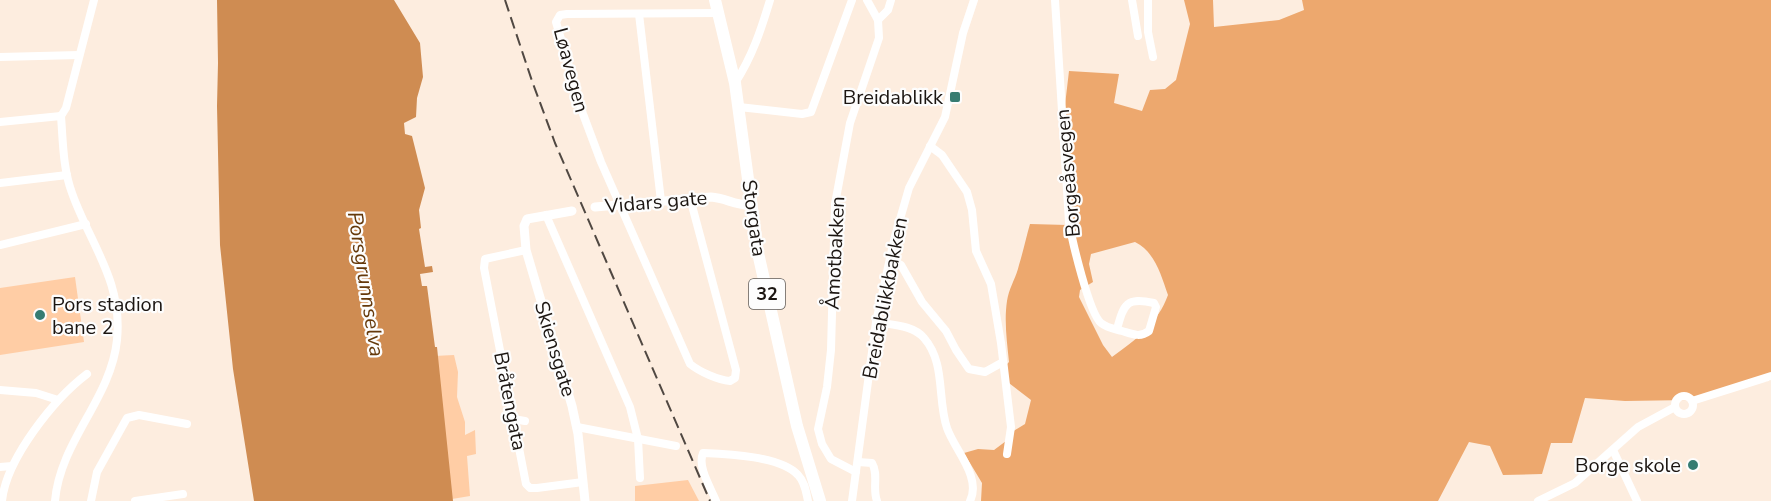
<svg xmlns="http://www.w3.org/2000/svg" width="1771" height="501" font-family="'Nunito Sans',sans-serif">
<style>
.green{fill:#ffcda5}
.forest{fill:#eda86e;fill-rule:evenodd}
.water{fill:#cf8c52}
.lines{fill:none;stroke-linecap:round;stroke-linejoin:round}
.minor{stroke:#fff;stroke-width:8}
.tertiary{stroke:#fff;stroke-width:9}
.primary{stroke:#fff;stroke-width:12}
.rail{stroke:#504842;stroke-width:2;stroke-dasharray:12 6;stroke-linecap:butt}
.poi-dot{fill:#367c72;stroke:#fdfdfd;stroke-width:2}
.labels{text-anchor:middle;dominant-baseline:central;stroke-width:4.5;stroke-linejoin:round;paint-order:stroke}
.shield{fill:#fdfdfd;stroke:#5f5b58;stroke-width:1.5}
.shield-label{font-size:18px;font-weight:bold;fill:#1b1511}
.street-label{font-size:20px;fill:#1b1511;stroke:#fdfdfd}
.poi-label{font-size:20px;fill:#1b1511;stroke:#fdfdfd;text-anchor:end}
.water-label{font-size:21px;font-style:italic;fill:#65390b;stroke:#fdfdfd}
</style>
<rect width="100%" height="100%" fill="#fdeddf"/>
<g class="green">
<path d="M75 277 84 342 0 355V288Z"/>
<path d="M454 355 458 372 457 397 465 422V435L475 430 476 454 467 456 470 496 452 499 434 356Z"/>
<path d="M688 480 699 501H635V486Z"/>
</g>
<path class="forest" d="M1184 0H1213L1214 27 1279 20 1304 10 1302 0H1771V380L1688 400 1625 401 1585 398 1572 443H1551L1542 474 1503 475 1490 446 1469 442 1438 501H981L982 483 964 453 978 449 994 450 1006 441 1007 435 1025 424 1031 400 1005 380 1003 368 1009 362C1007 342 1004 321 1007 301 1009 288 1016 278 1019 265 1023 252 1026 238 1030 224L1067 225 1065 105 1069 71 1119 74 1114 103 1142 111 1150 90 1165 89 1176 80 1190 24ZM1135 242C1155 252 1161 275 1168 295 1158 323 1136 340 1112 357L1103 345 1079 297 1080 290 1093 282 1089 264 1091 254Z"/>
<path class="water" d="M217 0H394L420 43 423 77 417 98 416 117 404 123 405 134 412 136 425 188 419 210 421 228 419 229 425 267 432 266 433 272 420 274 422 286H427L435 347H437L453 501H254L233 369 220 245 217 106 218 63Z"/>
<g class="lines">
<g class="minor">
<path d="M1055 0 1069 222C1072 240 1089 313 1101 323 1107 328 1115 329 1122 331 1132 334 1140 338 1149 331L1156 307 1154 303C1126 297 1124 304 1117 329"/>
<path d="M1132 0 1138 36"/>
<path d="M1148 0V32L1153 57"/>
<path d="M639 14 661 201"/>
<path d="M878 20 888 10 891 0"/>
<path d="M0 57 79 55"/>
<path d="M735 83C752 57 761 30 770 0"/>
<path d="M739 107 802 114 811 112 852 0"/>
<path d="M61 116 66 108 94 0"/>
<path d="M0 122 61 116"/>
<path d="M930 146 942 155 967 192 972 210 976 251 991 284 1001 343 1011 427 1007 454"/>
<path d="M0 183 67 175"/>
<path d="M690 198 736 370 735 378 730 381C718 380 700 372 690 364L601 162 583 114 556 22 560 15 567 14 718 13"/>
<path d="M546 215 630 407 638 439 640 478"/>
<path d="M0 245 86 224"/>
<path d="M526 250 485 259 484 268 526 484 530 488H537L583 482"/>
<path d="M890 259 901 265 922 302 946 331 956 350 969 369 985 372 1003 362"/>
<path d="M876 322C892 325 913 325 924 338 946 363 937 399 947 428 954 449 982 477 970 501"/>
<path d="M0 390 36 393 58 400"/>
<circle cx="1684" cy="405" r="9"/>
<path d="M1692 401 1771 376"/>
<path d="M513 419 525 421"/>
<path d="M577 427 676 446"/>
<path d="M1613 450 1637 501"/>
<path d="M858 462 872 463C879 475 872 488 877 501"/>
<path d="M0 467 12 466"/>
<path d="M856 472 831 459 822 444 818 429 827 387 831 350 835 204 850 123 879 38 878 20 867 0"/>
<path d="M2 501C6 459 54 399 87 374"/>
<path d="M55 501C60 441 111 399 117 340 123 281 90 244 72 193 63 169 63 142 61 116"/>
<path d="M91 501 97 472 127 418 139 415 187 424"/>
<path d="M135 501 183 494"/>
<path d="M716 501C711 488 697 467 703 453 727 454 781 456 798 475 805 482 806 492 808 501"/>
<path d="M852 501 876 322 894 240 909 188 945 117 963 33 974 0"/>
<path d="M1538 501 1575 483 1638 427 1675 407"/>
</g>
<g class="tertiary">
<path d="M595 207 711 197C726 198 736 206 751 205"/>
<path d="M572 211 527 219 524 226 526 250 572 406 578 434 585 501"/>
</g>
<path class="primary" d="M715 0 735 83 758 253 797 426 820 501"/>
<path class="rail" d="M505 0 532 81 555 143 710 501"/>
</g>
<g class="poi-dot">
<rect x="949" y="91" width="12" height="12" rx="3"/>
<circle cx="40" cy="315" r="6"/>
<circle cx="1693" cy="465" r="6"/>
</g>
<g class="labels">
<rect class="shield" x="749" y="279" width="36" height="30" rx="4.5"/>
<g class="shield-label">
<text x="767" y="294">32</text>
</g>
<g class="street-label">
<text transform="translate(571 70) rotate(75)">Løavegen</text>
<text transform="translate(1068 173) rotate(-95)">Borgeåsvegen</text>
<text transform="translate(656 202) rotate(-5)">Vidars gate</text>
<text transform="translate(754 218) rotate(82)">Storgata</text>
<text transform="translate(835 253) rotate(-87)">Åmotbakken</text>
<text transform="translate(885 298) rotate(-79)">Breidablikkbakken</text>
<text transform="translate(555 349) rotate(73)">Skiensgate</text>
<text transform="translate(510 401) rotate(79)">Bråtengata</text>
</g>
<g class="poi-label">
<text x="943" y="97">Breidablikk</text>
<text x="52" y="304" text-anchor="start">Pors stadion<tspan x="52" dy="23">bane 2</tspan></text>
<text x="1681" y="465">Borge skole</text>
</g>
<g class="water-label">
<text transform="translate(366 284) rotate(81)">Porsgrunnselva</text>
</g>
</g>
</svg>
